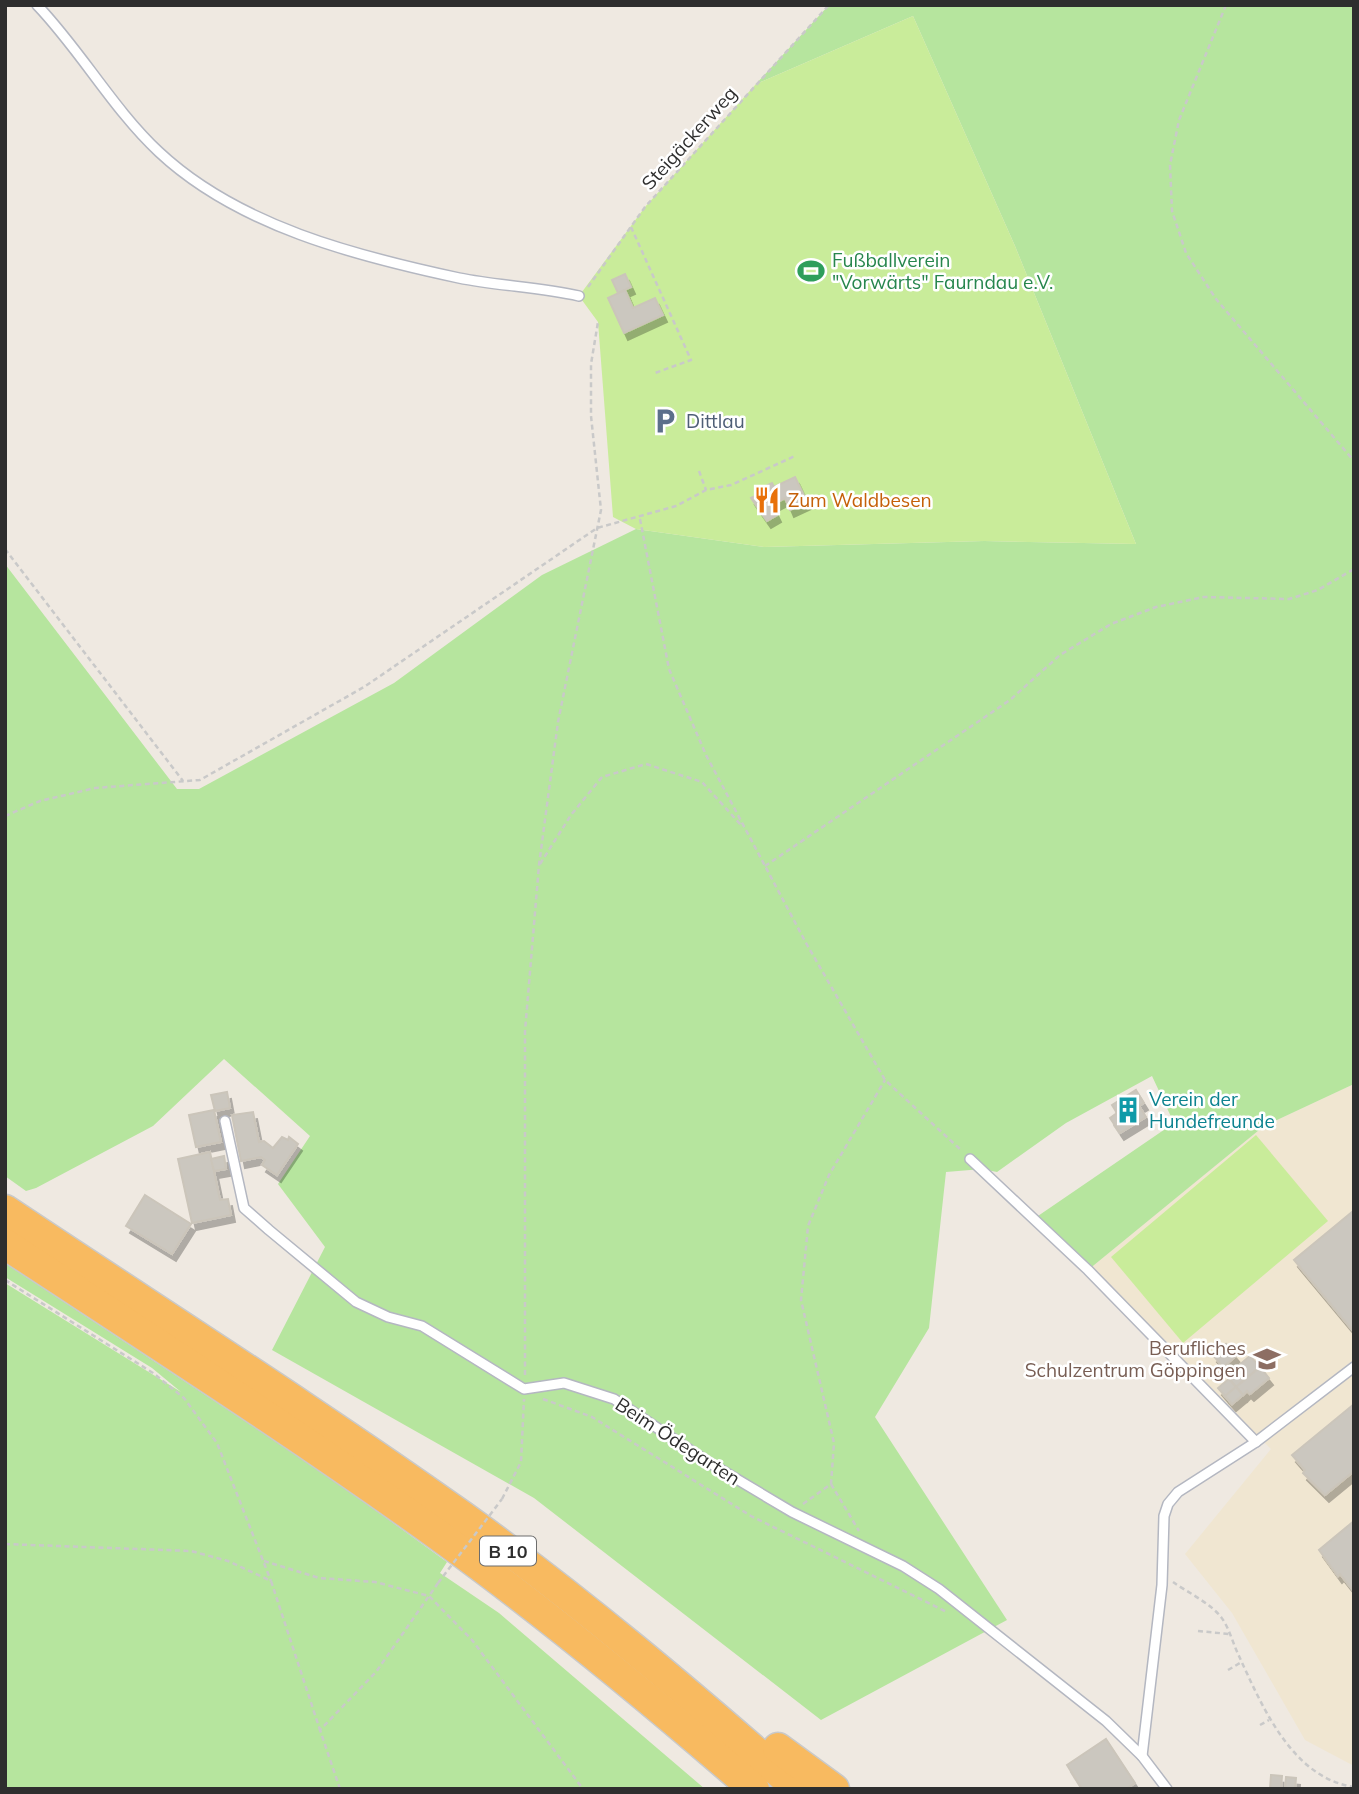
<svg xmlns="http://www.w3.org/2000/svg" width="1359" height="1794" font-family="Mulish,sans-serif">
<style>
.education{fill:#f0e6d1}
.green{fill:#b6e59e}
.pitch{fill:#c9ec9a}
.building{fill:#cbc7bf;stroke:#cbc5ba;stroke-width:2;filter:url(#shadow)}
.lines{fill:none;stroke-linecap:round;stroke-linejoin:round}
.service-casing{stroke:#b4b7c1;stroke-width:12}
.trunk-casing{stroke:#c9c9c9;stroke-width:33}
.path{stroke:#c9c9c9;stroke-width:2.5;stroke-dasharray:5 3.5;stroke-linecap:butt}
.service{stroke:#fff;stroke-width:9}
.trunk{stroke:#f8ba60;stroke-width:30}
.path-bridge{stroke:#c9c9c9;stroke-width:2.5;stroke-dasharray:5 3.5;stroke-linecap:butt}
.labels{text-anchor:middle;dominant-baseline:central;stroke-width:5;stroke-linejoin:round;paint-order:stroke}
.shield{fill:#fff;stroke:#6d6d6d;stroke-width:2}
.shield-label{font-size:18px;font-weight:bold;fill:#2e2e2e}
.street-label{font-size:19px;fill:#2e2e2e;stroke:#fff}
.leisure-label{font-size:19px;fill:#27864d;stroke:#fff;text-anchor:start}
.service-label{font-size:19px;fill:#4e5e75;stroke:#fff;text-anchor:start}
.food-label{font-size:19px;fill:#c56008;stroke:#fff;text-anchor:start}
.culture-label{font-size:19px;fill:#0d838f;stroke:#fff;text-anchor:start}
.education-label{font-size:19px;fill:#785e54;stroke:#fff;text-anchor:end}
</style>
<defs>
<filter id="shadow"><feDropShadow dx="4" dy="7" stdDeviation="0" flood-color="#0004"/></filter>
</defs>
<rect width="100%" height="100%" fill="#efe9e1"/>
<path class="education" d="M1354 1084V1766L1305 1740 1232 1613 1185 1554 1271 1449 1088 1270 1264 1126Z"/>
<g class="green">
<path d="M829 5H1354V1084L1264 1126 1088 1270 1035 1218 1174 1123 1152 1076 1066 1123 997 1172 982 1169 946 1172 929 1328 875 1417 1007 1620 821 1720 534 1498 272 1350 325 1247 278 1184 310 1136 224 1059 153 1126 36 1188 26 1191 5 1176V564L177 789H199L394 683 542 575 636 529 764 547 984 541 1136 544 1015 246 913 16 756 84Z"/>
<path d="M5 1263 327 1475 447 1562 440 1573 499 1613 705 1789H5V1283L181 1392 152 1368 5 1277Z"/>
</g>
<g class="pitch">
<path d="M913 16 1015 246 1136 544 984 541 764 547 636 529 613 517 598 322 579 296 645 207 756 84Z"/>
<path d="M1256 1135 1328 1221 1183 1343 1111 1257Z"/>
</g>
<g class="building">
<path d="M625 274 631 287 618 293 612 280Z"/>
<path d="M625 290 633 308 655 298 663 315 624 333 608 298Z"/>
<path d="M795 477 807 502 790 510 785 498 772 505 777 515 767 521 751 498 766 491 764 487 772 483 774 487Z"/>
<path d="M1136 1090 1144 1103 1139 1106 1146 1117 1120 1133 1110 1118 1117 1113 1112 1105Z"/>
<path d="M227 1092 230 1108 215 1111 211 1095Z"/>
<path d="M214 1110 221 1142 196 1147 189 1115Z"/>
<path d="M253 1112 259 1142 264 1141 273 1148 282 1137 288 1140 289 1137 298 1144 277 1175 262 1165 265 1160 261 1157 241 1161 232 1115Z"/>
<path d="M210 1152 220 1200 228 1199 231 1215 192 1223 178 1159Z"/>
<path d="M224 1156 226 1169 214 1171 211 1159Z"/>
<path d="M145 1195 191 1224 172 1254 126 1226Z"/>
<path d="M1352 1212 1354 1215V1332L1294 1260Z"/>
<path d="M1226 1344 1236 1356 1223 1367 1213 1355Z"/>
<path d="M1250 1356 1260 1367 1236 1387 1229 1379 1234 1375 1231 1372Z"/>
<path d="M1260 1367 1269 1378 1250 1394 1247 1391 1243 1395 1236 1387Z"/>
<path d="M1229 1379 1236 1387 1225 1396 1218 1388Z"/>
<path d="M1236 1387 1243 1395 1232 1404 1225 1396Z"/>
<path d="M1354 1404V1471L1325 1495 1303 1473 1305 1470 1292 1455Z"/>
<path d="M1354 1521V1588L1352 1589 1340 1574 1338 1576 1319 1550Z"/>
<path d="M1106 1739 1135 1783 1126 1789H1082L1067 1765Z"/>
<path d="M1271 1775 1282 1776 1281 1789H1270Z"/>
<path d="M1286 1777 1296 1778 1295 1789H1285Z"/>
</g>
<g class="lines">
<g class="service-casing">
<g id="service">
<path d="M37 5C81 51 113 109 159 152 238 226 356 256 459 278 499 286 540 287 579 296"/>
<path d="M225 1121 244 1208 269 1230 356 1302 388 1317 422 1326 524 1389 564 1383 614 1399 708 1462 792 1512 903 1566 939 1589 1106 1721 1142 1756 1167 1789"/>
<path d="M970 1159 1088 1270 1256 1442"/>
<path d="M1142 1756 1162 1585 1164 1516 1168 1504 1178 1492 1256 1442 1354 1367"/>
</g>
</g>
<g class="trunk-casing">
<g id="trunk">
<path d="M5 1210C158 1312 313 1410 462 1516 579 1600 690 1694 798 1789"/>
<path d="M5 1244C154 1342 304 1438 449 1543 555 1620 655 1703 754 1789"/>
<path d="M778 1748 834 1789"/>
</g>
</g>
<g class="path">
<path d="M1226 5 1179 120 1170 165 1172 211 1186 253 1216 299 1354 461"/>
<path d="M631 227 691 360 655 373"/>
<path d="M588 287 645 207 829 5"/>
<path d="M699 471 706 490"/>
<path d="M640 519 669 669 706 755 806 943 885 1080 961 1150"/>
<path d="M5 549 183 781"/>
<path d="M5 816 40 801 95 788 200 780 364 687 597 528 676 506 706 490 731 485 795 456"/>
<path d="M540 864 571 815 602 777 646 764 702 782 741 825"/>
<path d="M765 866 1010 700 1060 655 1111 624 1156 607 1204 597 1289 599 1318 590 1354 569"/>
<path d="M5 1280 153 1373 184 1398 217 1443 271 1581"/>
<path d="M525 1375V1031L539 865 558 722 601 510 591 416V364L598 322"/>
<path d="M543 1399 592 1417 751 1516 947 1612"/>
<path d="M831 1484 859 1531"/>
<path d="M502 1499 521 1462 524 1399"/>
<path d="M803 1504 831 1484 834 1443 801 1300 808 1226 829 1175 885 1080"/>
<path d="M5 1544 191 1551 228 1561 271 1581 320 1730"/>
<path d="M264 1561 319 1578 375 1582 429 1596 472 1640 583 1789"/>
<path d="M1173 1582C1187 1592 1210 1603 1221 1617 1229 1627 1233 1644 1239 1656 1262 1706 1292 1778 1354 1787"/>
<path d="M1198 1631 1229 1634"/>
<path d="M1228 1670 1240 1663"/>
<path d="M1260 1725 1269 1720"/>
<path d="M340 1789 320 1730 376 1672 438 1583"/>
</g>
<use href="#service" class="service"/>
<use href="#trunk" class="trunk"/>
<path class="path-bridge" d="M438 1583 502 1499"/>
</g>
<defs>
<g id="stadium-bare" transform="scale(2.1)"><path d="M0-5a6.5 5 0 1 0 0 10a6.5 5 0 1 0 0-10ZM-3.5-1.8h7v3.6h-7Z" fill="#2e9e5b" stroke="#fff" stroke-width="2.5" paint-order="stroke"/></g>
<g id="parking-bare" transform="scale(2.1)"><path d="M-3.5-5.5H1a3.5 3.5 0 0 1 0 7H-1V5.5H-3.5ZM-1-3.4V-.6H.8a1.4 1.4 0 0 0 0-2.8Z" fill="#5c6f8a" stroke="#fff" stroke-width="2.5" paint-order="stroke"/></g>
<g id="restaurant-bare" transform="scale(2.1)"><path d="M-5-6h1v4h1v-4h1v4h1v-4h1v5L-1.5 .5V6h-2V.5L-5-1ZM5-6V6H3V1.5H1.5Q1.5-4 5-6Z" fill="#e8710a" stroke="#fff" stroke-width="2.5" paint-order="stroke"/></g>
<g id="building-bare" transform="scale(2.1)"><path d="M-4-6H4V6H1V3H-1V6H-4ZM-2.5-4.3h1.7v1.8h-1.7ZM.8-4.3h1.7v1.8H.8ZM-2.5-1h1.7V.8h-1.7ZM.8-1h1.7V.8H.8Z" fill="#0f9aa8" stroke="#fff" stroke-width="2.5" paint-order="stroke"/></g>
<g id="school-bare" transform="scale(2.1)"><path d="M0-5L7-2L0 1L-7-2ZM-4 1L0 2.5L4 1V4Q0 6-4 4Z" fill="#8d6e63" stroke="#fff" stroke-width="2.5" paint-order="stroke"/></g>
</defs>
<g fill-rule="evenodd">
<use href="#stadium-bare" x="811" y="271"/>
<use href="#parking-bare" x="665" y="421"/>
<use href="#restaurant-bare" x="767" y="500"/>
<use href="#building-bare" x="1128" y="1110"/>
<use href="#school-bare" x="1267" y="1359"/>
</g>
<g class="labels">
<rect class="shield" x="480" y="1536.5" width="56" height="29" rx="5"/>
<g class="shield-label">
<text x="508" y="1551">B 10</text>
</g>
<g class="street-label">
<text transform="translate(689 138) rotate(-48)">Steigäckerweg</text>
<text transform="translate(678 1441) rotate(33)">Beim Ödegarten</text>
</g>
<g class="leisure-label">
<text x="832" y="260">Fußballverein<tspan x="832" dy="22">"Vorwärts" Faurndau e.V.</tspan></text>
</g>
<g class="service-label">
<text x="686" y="421">Dittlau</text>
</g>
<g class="food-label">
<text x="788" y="500">Zum Waldbesen</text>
</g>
<g class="culture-label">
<text x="1149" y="1099">Verein der<tspan x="1149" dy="22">Hundefreunde</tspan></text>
</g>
<g class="education-label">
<text x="1246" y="1348">Berufliches<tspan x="1246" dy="22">Schulzentrum Göppingen</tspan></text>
</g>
</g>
<rect width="1359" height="1794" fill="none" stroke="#2e2e2e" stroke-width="14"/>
</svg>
